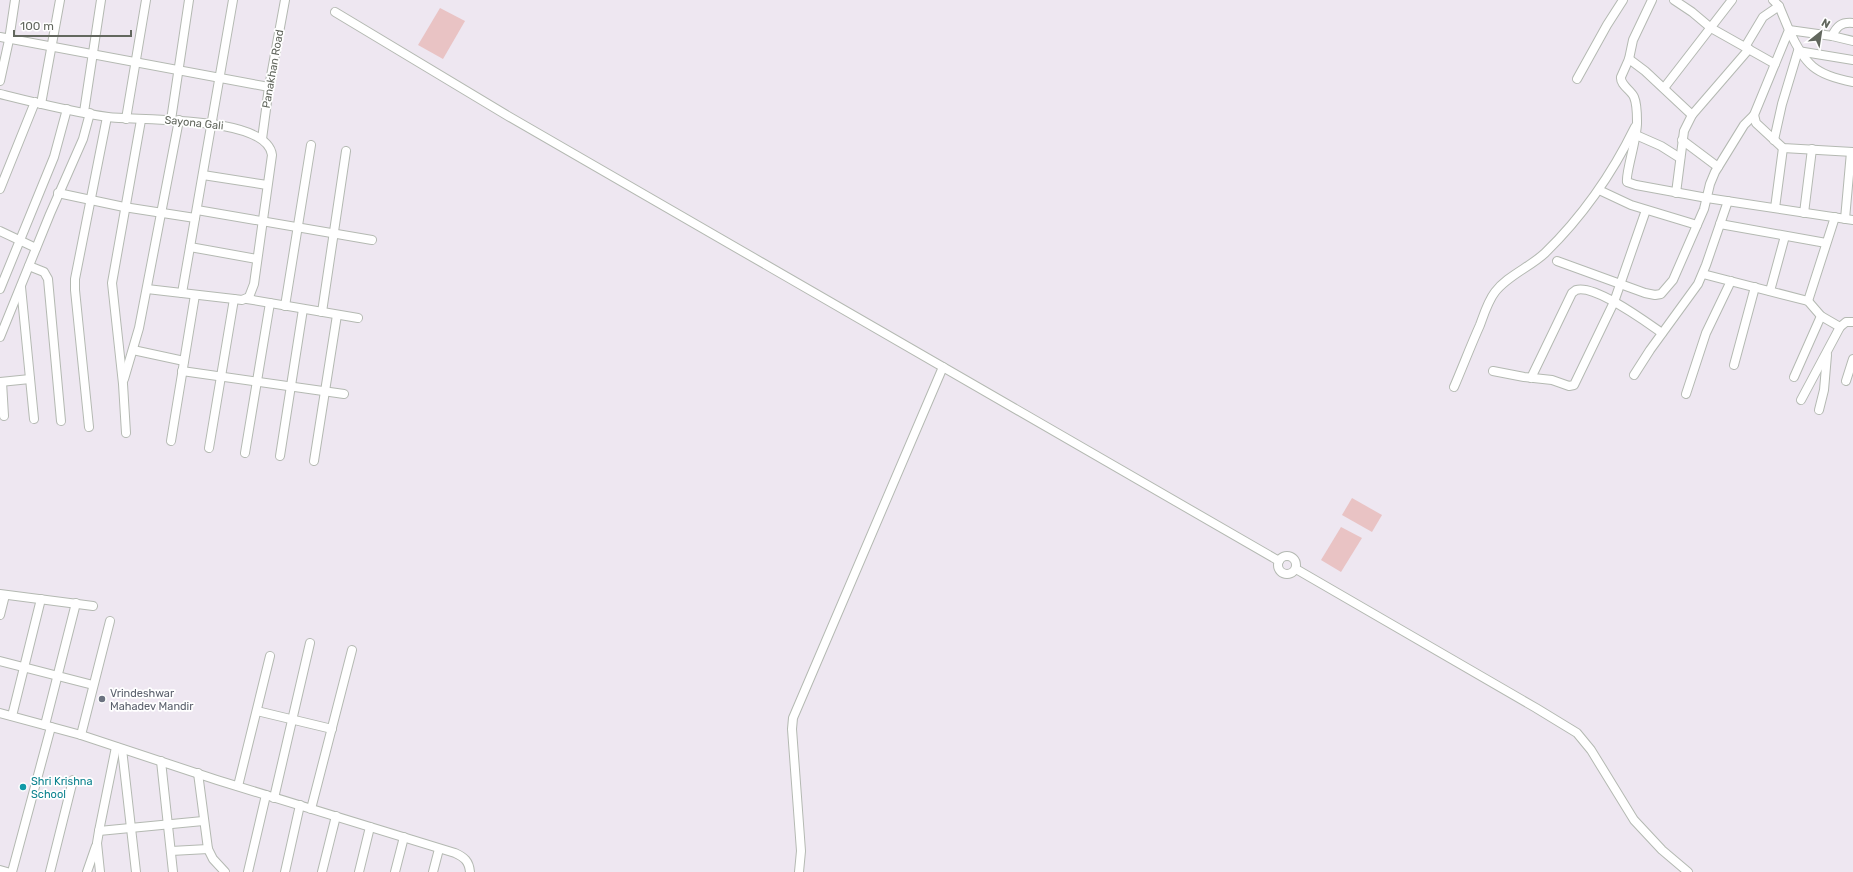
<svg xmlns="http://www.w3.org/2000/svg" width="1853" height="872" font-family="Rubik,sans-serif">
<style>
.green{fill:#e9c3c4}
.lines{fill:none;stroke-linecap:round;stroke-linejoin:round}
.minor-casing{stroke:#b4b9b2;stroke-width:10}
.minor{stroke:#fff;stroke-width:8}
.worship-dot{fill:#6b7280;stroke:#fff;stroke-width:1.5}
.culture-dot{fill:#0f9aa8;stroke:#fff;stroke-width:1.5}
.labels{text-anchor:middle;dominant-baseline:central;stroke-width:3.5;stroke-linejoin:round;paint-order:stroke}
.street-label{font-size:11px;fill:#62675e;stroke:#fff}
.worship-label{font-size:11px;fill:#5b616d;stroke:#fff;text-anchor:start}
.culture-label{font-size:11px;fill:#0d838f;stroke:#fff;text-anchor:start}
</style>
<rect width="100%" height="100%" fill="#eee7f1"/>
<g class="green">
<path d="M440 8 465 21 443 59 418 45Z"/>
<path d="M1352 498 1382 515 1372 532 1342 515Z"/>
<path d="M1341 527 1362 538 1341 572 1321 560Z"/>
</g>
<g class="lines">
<g class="minor-casing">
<g id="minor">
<path d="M1652 0 1633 40 1629 59 1621 77C1620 85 1631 90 1634 97 1637 104 1637 113 1637 121 1638 136 1625 174 1627 182L1636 185 1707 198 1853 220"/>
<path d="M1674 0 1692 12 1711 28 1775 64"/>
<path d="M1773 0 1779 6 1789 30 1754 115 1756 123 1783 148 1853 152"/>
<path d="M335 12 508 116 1279 561"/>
<path d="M1789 30C1805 65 1815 75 1853 82"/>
<path d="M1789 30 1832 36 1853 41"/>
<path d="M1832 36C1837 26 1841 22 1853 23"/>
<path d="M0 37 269 87"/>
<path d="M1745 47 1763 17 1779 6"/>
<path d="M1629 59 1645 71 1692 115"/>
<path d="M1577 79 1607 25 1623 0"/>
<path d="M0 81 9 40 15 0"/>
<path d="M1664 88 1732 0"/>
<path d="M0 94C36 103 71 112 108 117 139 121 267 115 272 155L254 284 249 297 242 300 234 299 147 289"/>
<path d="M41 104 60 0"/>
<path d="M84 112 101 0"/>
<path d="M126 119 146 0"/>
<path d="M171 120 189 0"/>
<path d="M1636 135 1661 146 1680 158"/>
<path d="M262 139 269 87 285 0"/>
<path d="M1682 140 1718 167"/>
<path d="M1774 140 1782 104 1798 51 1853 60"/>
<path d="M203 175 267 185"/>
<path d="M0 189 35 102"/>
<path d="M1599 190 1631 205 1697 225"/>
<path d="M58 193 124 207 195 218"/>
<path d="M1676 193 1684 131 1692 115 1749 49"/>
<path d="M1775 208 1783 148"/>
<path d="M197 210 372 240"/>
<path d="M1804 213 1812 149"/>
<path d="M1845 219 1851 152"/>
<path d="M1720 224 1826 243"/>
<path d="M0 231 36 248"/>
<path d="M190 247 257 259"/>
<path d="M1557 261 1645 293 1655 295 1661 294 1673 280 1704 209 1710 184 1715 172 1744 125 1754 115"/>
<path d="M29 266 44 272 48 279 61 421"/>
<path d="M1703 274 1808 301 1821 316 1840 327"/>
<path d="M21 287 34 419"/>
<path d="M0 289 54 157 67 109"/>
<path d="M1770 291 1785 236"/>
<path d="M182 293 233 0"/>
<path d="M247 299 358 318"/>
<path d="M1808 301 1835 217"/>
<path d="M285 306 311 145"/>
<path d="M322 312 346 151"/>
<path d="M0 337 50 214 83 139 90 113"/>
<path d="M133 350 184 361"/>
<path d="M1734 365 1755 287"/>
<path d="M182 371 344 394"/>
<path d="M1493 371 1524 377 1552 380 1569 386 1574 385 1614 302 1646 210"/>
<path d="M1634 375 1650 350 1698 284 1706 265 1728 201"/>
<path d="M1794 377 1821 316"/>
<path d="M1531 378 1572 293 1576 290C1595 284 1646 322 1662 333"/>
<path d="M124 379 139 328 179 120"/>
<path d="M1846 381 1853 359"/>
<path d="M0 382 30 379"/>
<path d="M2 382 4 416"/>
<path d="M1454 387C1463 366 1471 345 1480 325 1484 314 1488 301 1495 292 1507 276 1530 267 1545 253 1583 216 1612 174 1635 127"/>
<path d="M1686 394 1706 333 1731 281"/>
<path d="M1801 400 1840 327 1846 322H1853"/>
<path d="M1819 410 1824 390 1827 355"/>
<path d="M89 427 75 290V279L107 117"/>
<path d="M126 433 123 384 112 283 141 120"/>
<path d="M171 441 195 295"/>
<path d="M209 448 234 299"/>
<path d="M245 453 270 303"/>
<path d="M280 456 303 309"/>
<path d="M314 461 337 315"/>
<circle cx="1287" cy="565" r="9"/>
<path d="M1296 569 1536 708 1577 733 1591 750 1634 820 1662 850 1688 872"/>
<path d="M0 594 93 606"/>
<path d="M0 615 5 595"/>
<path d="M0 661 93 685"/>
<path d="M257 711 332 729"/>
<path d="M0 713 81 735 217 780 455 853C464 857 469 861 470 872"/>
<path d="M12 716 41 599"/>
<path d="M45 725 76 603"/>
<path d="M81 735 110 621"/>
<path d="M122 749 136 872"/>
<path d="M161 761 173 872"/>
<path d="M198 773 208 849 213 859 225 872"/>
<path d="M238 786 270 656"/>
<path d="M274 798 310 643"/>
<path d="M311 809 352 650"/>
<path d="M99 831 203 821"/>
<path d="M171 851 208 849"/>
<path d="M0 870 7 872"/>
<path d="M12 872 51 727"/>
<path d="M50 872 73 780"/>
<path d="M87 872 96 846"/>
<path d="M100 872 97 843 99 831 116 747"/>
<path d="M248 872 266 795"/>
<path d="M285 872 300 805"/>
<path d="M322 872 336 816"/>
<path d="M359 872 370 827"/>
<path d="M395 872 404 837"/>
<path d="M433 872 439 849"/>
<path d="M799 872 801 851 792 729 793 718 943 367"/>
</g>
</g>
<use href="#minor" class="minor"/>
</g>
<circle class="worship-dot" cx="102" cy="699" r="4"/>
<circle class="culture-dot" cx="23" cy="787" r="4"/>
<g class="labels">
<g class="street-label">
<text transform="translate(273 69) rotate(-80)">Panakhan Road</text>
<text transform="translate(194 123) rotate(6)">Sayona Gali</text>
</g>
<g class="worship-label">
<text x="110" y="693">Vrindeshwar<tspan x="110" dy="13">Mahadev Mandir</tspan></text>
</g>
<g class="culture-label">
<text x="31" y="781">Shri Krishna<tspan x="31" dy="13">School</tspan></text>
</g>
</g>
<g transform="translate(1821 32) rotate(30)" stroke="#ffffff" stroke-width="3" paint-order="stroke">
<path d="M0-3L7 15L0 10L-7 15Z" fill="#62675e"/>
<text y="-6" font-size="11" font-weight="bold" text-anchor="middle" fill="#62675e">N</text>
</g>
<path d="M14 30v6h117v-6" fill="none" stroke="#62675e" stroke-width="2"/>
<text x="20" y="30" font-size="12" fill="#62675e" stroke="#ffffff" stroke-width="3" paint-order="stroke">100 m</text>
</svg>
